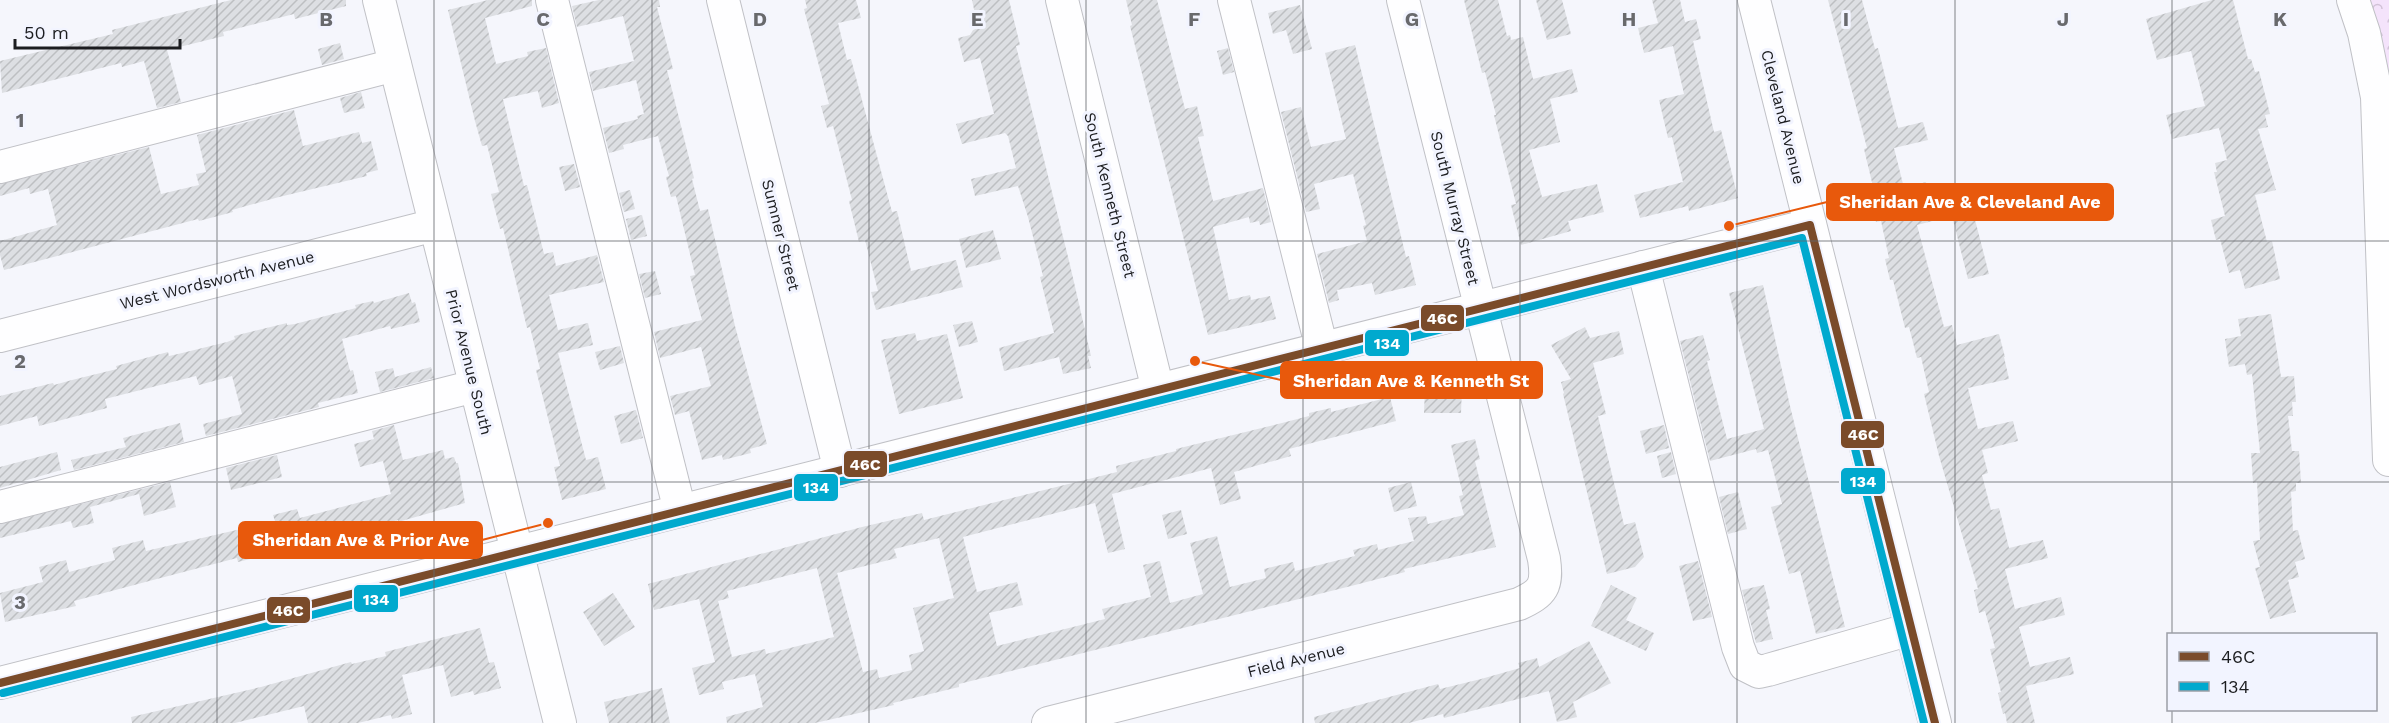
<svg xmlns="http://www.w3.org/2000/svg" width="2389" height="723" font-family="'Work Sans',sans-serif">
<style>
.park{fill:url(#park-crowns)}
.building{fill:url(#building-hatch);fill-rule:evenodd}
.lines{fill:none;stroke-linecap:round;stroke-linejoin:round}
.minor-casing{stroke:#c0c1c6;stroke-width:34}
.minor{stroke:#fefeff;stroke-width:32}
.bus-1-casing{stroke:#f2f4ff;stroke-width:12}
.bus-2-casing{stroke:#f2f4ff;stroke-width:12}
.bus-1{stroke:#7a4b2a;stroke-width:8}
.bus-2{stroke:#00a9ce;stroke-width:8}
.grid{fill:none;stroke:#68696d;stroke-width:1.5;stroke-opacity:0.55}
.labels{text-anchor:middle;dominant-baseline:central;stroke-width:6;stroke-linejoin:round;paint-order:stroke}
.street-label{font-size:16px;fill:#1c1d20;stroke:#f2f4ff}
.grid-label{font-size:20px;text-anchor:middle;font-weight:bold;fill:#68696d;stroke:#f2f4ff;stroke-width:6;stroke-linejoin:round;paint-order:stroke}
.leader{fill:none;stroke:#e8590c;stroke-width:2}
.callout-dot{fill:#e8590c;stroke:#f2f4ff;stroke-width:2}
.callout{fill:#e8590c;stroke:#e8590c;stroke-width:2}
.callout-label{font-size:18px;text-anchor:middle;font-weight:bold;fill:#fff}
.line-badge{stroke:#f2f4ff;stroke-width:2}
.badge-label{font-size:16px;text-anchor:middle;font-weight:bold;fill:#fff}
</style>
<defs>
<pattern id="park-crowns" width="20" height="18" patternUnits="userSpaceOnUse" patternTransform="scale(1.5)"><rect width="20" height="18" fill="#f4e3fb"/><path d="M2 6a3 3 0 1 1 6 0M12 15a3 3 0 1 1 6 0" fill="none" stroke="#d1c2d7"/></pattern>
<pattern id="building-hatch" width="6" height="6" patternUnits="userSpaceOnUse" patternTransform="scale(1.5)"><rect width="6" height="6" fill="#dddfe3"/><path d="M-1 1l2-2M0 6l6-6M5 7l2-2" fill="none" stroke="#bdbfc2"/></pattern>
</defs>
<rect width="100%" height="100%" fill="#f5f6fc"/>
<path class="park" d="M2362 0H2389V135Z"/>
<g class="building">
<path d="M231 0H346V6L295 19 294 14 223 32 224 36 167 50 181 102 157 108 144 61 122 67 121 63 2 93 0 61 113 34 112 30Z"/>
<path d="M488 0H532V6L485 18 496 64 528 56 527 52 546 48 559 103 542 108 538 91 503 99 524 186 527 185 544 254 553 252 556 266 597 255 604 282 549 295 558 330 588 323 593 345 558 353 586 460 598 457 606 489 562 500 554 467 560 466 536 370 540 369 530 327 527 328 503 228 500 229 491 194 499 192 487 145 482 146 475 121 448 10Z"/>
<path d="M599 0H659L660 7H657L673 69 667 70 694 178 692 179 700 211 708 209 735 326 767 444 750 449 751 453 723 460 722 455 702 460 689 411 675 415 670 396 711 386 701 347 660 358 654 332 702 320 690 276 695 275 676 196 671 197 666 177 669 176 658 136 623 145 624 149 609 153 603 128 638 119 637 116 644 114 636 80 593 91 589 72 634 61 623 16 577 27 572 6Z"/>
<path d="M805 0H856L861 18 838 23 847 60 851 59 892 212 897 211 911 271 956 260 963 287 876 310 871 292 878 291 865 240 859 242 849 201 852 200 833 126 827 128 821 106 829 104 804 9 807 8Z"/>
<path d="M972 0H1009L1020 45 1016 46 1070 265 1091 356H1088L1091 368 1063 374 1059 357 1004 371 999 348 1054 333 1040 277 1043 276 1028 217 1018 186 975 196 971 179 1016 168 1008 136 1005 133 962 144 956 124 994 114 980 58 964 62 958 38 970 35 973 30 978 28Z"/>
<path d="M1126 0H1157L1185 109 1197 106 1204 136 1198 137 1213 201 1263 188 1271 222 1260 225 1259 221 1250 223 1249 217 1213 227 1229 300 1250 295 1251 300 1270 296 1276 319 1208 335 1130 26 1132 25Z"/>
<path d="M1464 0H1498L1507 36 1510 35 1511 40 1523 37 1533 79 1572 69 1578 92 1550 99 1560 142 1529 150 1542 197 1597 184 1604 212 1568 221 1571 231 1521 245 1511 205 1516 204 1494 115H1496L1485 72 1482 73Z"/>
<path d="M1536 0H1562L1571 34 1547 40Z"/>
<path d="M1652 0H1680L1685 22 1696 19 1701 39 1693 41 1714 132 1721 130 1738 198 1689 211 1688 206 1640 218 1634 195 1683 182 1672 137 1668 138 1659 100 1684 94 1673 46 1644 53 1638 28 1658 23Z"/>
<path d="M1828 0H1862L1875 49 1878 48 1898 128 1923 122 1928 140 1894 148 1904 188 1926 182 1928 193 1972 183 1978 206 1972 208 1989 274 1968 279 1952 216 1917 225 1944 327 1952 325 1957 345 1999 334 2005 357H2004L2009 379 1968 388 1978 429 2013 421 2018 441 1982 450 1988 473 1982 475 1991 510 1999 508 2009 548 2043 540 2048 558 2005 569 2015 609 2061 597 2065 615 2019 627 2030 667 2070 657 2074 674 2026 686 2035 723H2007L2005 713 2003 714 1998 693 2001 692 1990 649 1995 648 1985 611 1979 613 1974 590 1978 589 1939 456 1924 394 1929 392 1921 357 1917 358 1909 327 1905 328 1893 280H1890L1885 259 1889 258 1881 221 1876 222 1870 196 1875 195 1864 149 1867 148Z"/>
<path d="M2212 0H2233L2248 59H2251L2255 72 2259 71 2270 114 2265 115 2268 127 2258 129 2276 190 2255 195 2267 242 2272 241 2280 279 2245 289 2240 270 2229 273 2220 239 2216 240 2211 220 2225 216 2214 172H2217L2215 163 2227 160 2219 128 2172 139 2166 115 2205 106 2191 51 2157 60 2146 19Z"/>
<path d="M1300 5 1312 49 1293 54 1286 30 1273 34 1268 13Z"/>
<path d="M340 43 344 59 322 65 318 49Z"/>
<path d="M1355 45 1406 257 1409 256 1416 285 1375 295 1372 283 1337 290 1339 300 1329 303 1317 254 1367 241 1363 226 1366 225 1353 174 1314 184 1320 209 1306 212 1281 112 1301 107 1311 147 1346 139 1325 53Z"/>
<path d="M1228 48 1234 72 1223 75 1217 51Z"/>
<path d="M361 92 365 108 344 113 340 98Z"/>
<path d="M294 110 303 146 359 132 362 143 371 141 378 170 366 173 367 176 279 197 232 210 233 212 199 221 198 219 4 270 0 255V241L57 225 48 189 30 194 29 188 0 196V184L149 147 161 194 199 185 196 174 206 172 197 135Z"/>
<path d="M574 164 580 187 565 191 559 167Z"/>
<path d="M630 190 635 209 624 212 619 193Z"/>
<path d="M642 215 647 236 631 240 626 219Z"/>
<path d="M993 230 1001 259 966 268 959 239Z"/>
<path d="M655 271 661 294 645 298 639 274Z"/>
<path d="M1763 285 1790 406 1845 627 1816 634 1800 571 1789 574 1771 507 1782 504 1768 450 1757 453 1756 449 1710 461 1680 341 1703 335 1710 360 1707 361 1727 439 1764 429 1729 293Z"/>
<path d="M409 293 412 303 415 302 420 322 391 329 390 326 342 339 350 371 353 370 358 393 318 403 319 407 206 436 203 424 242 414 232 376 199 385 196 376 105 399 107 408 39 426 37 416 0 426V396L53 383 54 385 72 380 117 369 116 366 168 352 169 356 178 354 227 342 235 339 234 336 287 323V325L295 324 356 308 355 305 373 301 374 303Z"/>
<path d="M2271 314 2281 377 2294 376 2296 402H2292L2293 416H2288L2292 451H2299L2301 483H2296V491L2291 492 2293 531 2298 530 2305 559 2295 562 2299 577 2288 580 2296 612 2270 619 2255 568 2260 567 2253 541 2260 540 2257 482 2253 483 2251 453H2260L2252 374 2247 375 2245 364 2229 367 2225 339 2241 336 2238 319Z"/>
<path d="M972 321 978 342 959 347 953 325Z"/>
<path d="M1585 327 1590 338 1619 331 1624 354 1593 363 1606 414 1598 416 1624 525 1635 522 1644 557 1635 567 1607 574 1563 394 1564 393 1561 382 1571 379 1551 345Z"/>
<path d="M915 333 917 341 947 334 963 398 899 414 881 340Z"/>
<path d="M620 346 624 363 600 370 595 352Z"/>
<path d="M431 367 434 378 380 392 375 372 393 368 395 377Z"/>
<path d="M1425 386 1462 387 1461 413H1424Z"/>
<path d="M1390 397 1396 421 1289 449 1291 456 1234 472 1241 499 1220 505 1211 468 1112 494 1125 549 1108 553 1095 503 963 537 977 592 1017 582 1023 605 989 613 997 646 1105 619 1102 609 1151 597 1143 565 1160 561 1170 603 1203 594 1190 543 1217 536 1230 587 1266 578 1264 569 1293 562 1295 571 1355 556 1353 550 1377 544 1378 550 1414 541 1408 518 1426 516 1428 524 1464 515 1459 496 1463 495 1451 445 1475 439 1480 459 1475 461 1496 547 1404 569 1405 572 1355 585 959 684V687L893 703 894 705 815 723H727L726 717 763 707 755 674 722 682 724 689 699 695 692 668 715 662 699 599 654 610 648 584 862 527 922 513 924 520 1117 472 1116 466 1176 451V449L1282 423 1309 416V413L1331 408V412ZM939 538 954 598 913 608 924 651 909 655 912 670 879 678 877 669 863 672 837 573 897 558 894 549ZM817 568 834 637 766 654 765 649 732 657 718 601 729 598 727 591Z"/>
<path d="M636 410 643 438 621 444 614 416Z"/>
<path d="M180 423 184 442 74 470 71 460 126 447 123 438Z"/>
<path d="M394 425 403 460 443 450 445 459 454 457 456 463H458L465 503 398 522V520L326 539V537L261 553 262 556 238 562 237 558 153 580 74 601 76 606 5 622 0 593 43 582 39 567 66 560 69 572 115 560 112 548 143 540 146 551 275 521 273 515 297 509 300 518 391 494 383 461 360 467 354 444 374 439 372 431Z"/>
<path d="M1664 425 1669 448 1646 454 1640 431Z"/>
<path d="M57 452 61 470 0 488V467Z"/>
<path d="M1671 452 1676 474 1662 478 1657 456Z"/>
<path d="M277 455 282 477 231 490 226 468Z"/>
<path d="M170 482 176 507 144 516 139 494 90 507 94 523 73 528 71 521 0 538V524Z"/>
<path d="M1411 482 1417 506 1394 512 1388 488Z"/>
<path d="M1738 492 1747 529 1728 534 1719 497Z"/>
<path d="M1181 510 1187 534 1168 539 1162 515Z"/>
<path d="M1698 561 1712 617 1693 621 1679 566Z"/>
<path d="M1611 585 1637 598 1626 620 1654 633 1646 651 1591 626Z"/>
<path d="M1764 585 1770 609 1766 610 1773 639 1756 643 1742 590Z"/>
<path d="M613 593 635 627 604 646 583 612Z"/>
<path d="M480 628 489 663 494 662 501 688 474 695 473 691 451 697 443 665 402 675 412 714 392 719 391 715 358 723H308L304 706 235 723H132L131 717 261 687 351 662 352 664 386 656 385 652Z"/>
<path d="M1589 641 1611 683 1573 702 1577 717 1557 722 1549 691 1444 718 1443 714 1409 723H1315L1314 717 1438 684 1440 689 1481 679 1520 668 1518 663 1537 658 1539 667Z"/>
<path d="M662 688 670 723H609L604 702Z"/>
</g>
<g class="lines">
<g class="minor-casing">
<g id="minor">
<path d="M379 0 560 723"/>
<path d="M552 0 680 511"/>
<path d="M723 0 840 471"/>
<path d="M1062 0 1158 390"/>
<path d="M1234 0 1322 349"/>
<path d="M1754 0 1935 723"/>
<path d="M2353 0 2364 33 2377 97 2389 460"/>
<path d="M0 167 395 65"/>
<path d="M1643 267 1738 647 1745 665 1759 672 1768 670 1911 629"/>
<path d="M0 336 435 225"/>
<path d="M0 507 475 386"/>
<path d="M0 683 1810 225"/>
<path d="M1048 723 1519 604C1543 593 1548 586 1544 559L1403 0"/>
</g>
</g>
<use href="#minor" class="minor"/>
<g class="bus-1-casing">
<path id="bus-1" d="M0 683 1810 225 1935 723"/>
</g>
<g class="bus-2-casing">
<path id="bus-2" d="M3 693 1802 238 1924 723"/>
</g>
<use href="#bus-1" class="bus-1"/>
<use href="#bus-2" class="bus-2"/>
</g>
<path class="grid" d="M217 0V723M434 0V723M652 0V723M869 0V723M1086 0V723M1303 0V723M1520 0V723M1737 0V723M1955 0V723M2172 0V634M0 241H2389M0 482H2389M2172 710V723"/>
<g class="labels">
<g class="street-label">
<text transform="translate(1783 117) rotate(76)">Cleveland Avenue</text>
<text transform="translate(1110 195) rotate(76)">South Kenneth Street</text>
<text transform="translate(1455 208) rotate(76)">South Murray Street</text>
<text transform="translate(781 235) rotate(76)">Sumner Street</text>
<text transform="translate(217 280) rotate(-14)">West Wordsworth Avenue</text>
<text transform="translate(469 362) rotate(76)">Prior Avenue South</text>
<text transform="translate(1296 660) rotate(-14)">Field Avenue</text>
</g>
</g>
<g class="grid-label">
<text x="326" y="26">B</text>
<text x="543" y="26">C</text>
<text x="760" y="26">D</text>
<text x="977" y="26">E</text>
<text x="1194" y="26">F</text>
<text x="1412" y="26">G</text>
<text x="1629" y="26">H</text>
<text x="1846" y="26">I</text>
<text x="2063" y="26">J</text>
<text x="2280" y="26">K</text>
<text x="20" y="127">1</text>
<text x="20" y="368">2</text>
<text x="20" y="609">3</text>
</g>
<path class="leader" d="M1729 226L1827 202M1195 361L1281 380M548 523L482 540"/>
<g class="callout-dot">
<circle cx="1729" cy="226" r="6"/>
<circle cx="1195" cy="361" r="6"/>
<circle cx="548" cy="523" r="6"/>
</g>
<g class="callout">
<rect x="1827" y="184" width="286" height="36" rx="6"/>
<rect x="1281" y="362" width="261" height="36" rx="6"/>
<rect x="239" y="522" width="243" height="36" rx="6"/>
</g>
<g class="callout-label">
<text x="1970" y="208">Sheridan Ave &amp; Cleveland Ave</text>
<text x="1411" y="387">Sheridan Ave &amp; Kenneth St</text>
<text x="361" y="546">Sheridan Ave &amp; Prior Ave</text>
</g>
<g class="line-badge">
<rect x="1420" y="304" width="45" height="28" rx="6" fill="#7a4b2a"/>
<rect x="1364" y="329" width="46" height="28" rx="6" fill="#00a9ce"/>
<rect x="1840" y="420" width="45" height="29" rx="6" fill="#7a4b2a"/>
<rect x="843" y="450" width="45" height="28" rx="6" fill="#7a4b2a"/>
<rect x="1840" y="467" width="46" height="28" rx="6" fill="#00a9ce"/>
<rect x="793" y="473" width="46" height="29" rx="6" fill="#00a9ce"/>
<rect x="353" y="584" width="46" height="29" rx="6" fill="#00a9ce"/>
<rect x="266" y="596" width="45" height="28" rx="6" fill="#7a4b2a"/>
</g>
<g class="badge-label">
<text x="1442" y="324">46C</text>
<text x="1387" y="349">134</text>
<text x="1863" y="440">46C</text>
<text x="865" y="470">46C</text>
<text x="1863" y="487">134</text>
<text x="816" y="493">134</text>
<text x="376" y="605">134</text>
<text x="288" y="616">46C</text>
</g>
<rect x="2167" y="633" width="210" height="78" fill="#f2f4ff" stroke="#9c9ea6" stroke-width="1.5"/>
<rect x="2179" y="652" width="30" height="9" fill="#7a4b2a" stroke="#9c9ea6" stroke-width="1.5"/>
<text x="2221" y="663" font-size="18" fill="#1c1d20">46C</text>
<rect x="2179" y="682" width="30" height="9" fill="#00a9ce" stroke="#9c9ea6" stroke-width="1.5"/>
<text x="2221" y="693" font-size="18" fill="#1c1d20">134</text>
<path d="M15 39v9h165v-9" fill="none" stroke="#1c1d20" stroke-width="3"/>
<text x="24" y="39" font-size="18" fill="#1c1d20" stroke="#f2f4ff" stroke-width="4.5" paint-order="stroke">50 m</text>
</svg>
